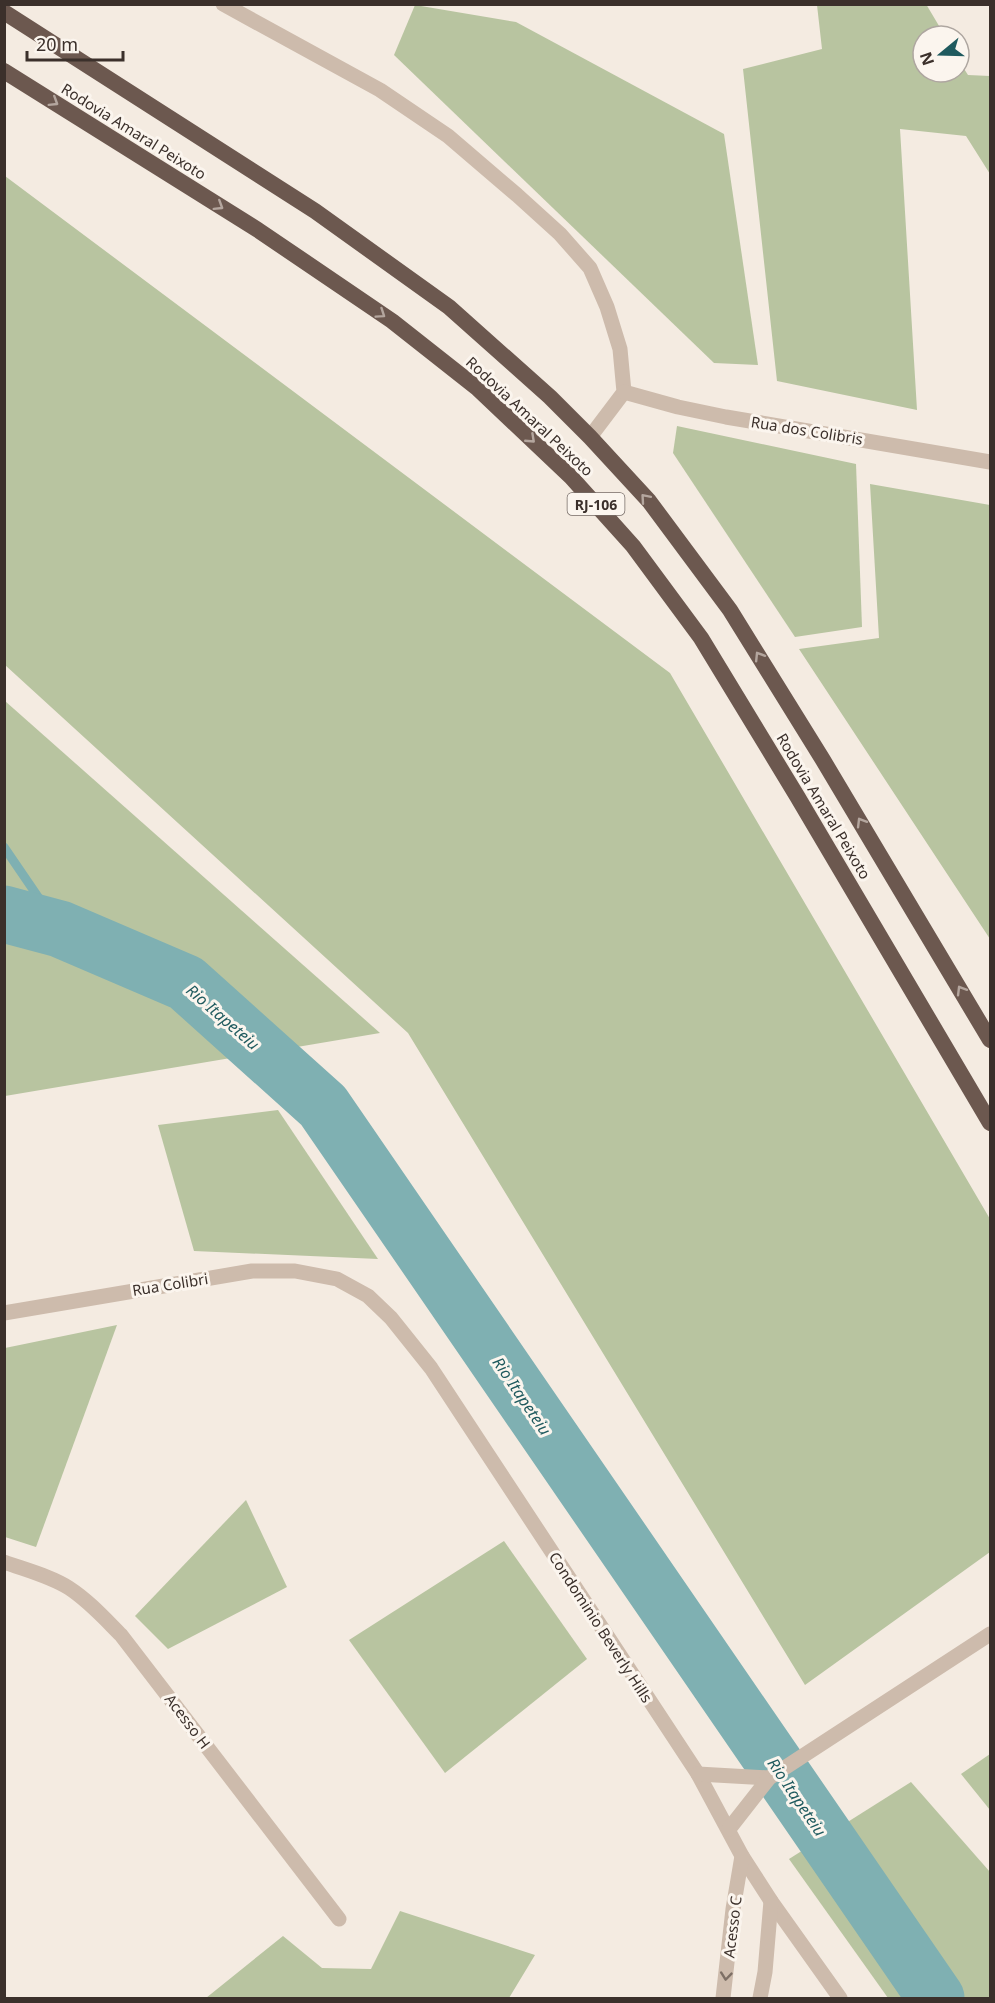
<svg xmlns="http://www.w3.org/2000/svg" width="995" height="2003" font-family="'Noto Sans',sans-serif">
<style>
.green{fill:#b8c4a0}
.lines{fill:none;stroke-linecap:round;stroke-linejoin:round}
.stream{stroke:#7fb0b2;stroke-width:9}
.river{stroke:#7fb0b2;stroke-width:57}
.minor{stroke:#cdbbac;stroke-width:15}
.trunk{stroke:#6c584f;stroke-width:16}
.oneway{stroke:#b4a69e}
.oneway2{stroke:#7d6f65}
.labels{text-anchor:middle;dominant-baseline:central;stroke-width:6;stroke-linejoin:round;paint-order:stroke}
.shield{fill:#fbf5ee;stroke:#756b66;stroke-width:1.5}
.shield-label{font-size:14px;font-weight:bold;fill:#3b302b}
.street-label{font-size:15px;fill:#3b302b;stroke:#fbf5ee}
.water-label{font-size:16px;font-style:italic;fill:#1f5a5e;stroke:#fbf5ee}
</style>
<rect width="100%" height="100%" fill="#f4ebe1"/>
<g class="green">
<path d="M926 4 945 36H923V72H959V61L968 75 990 76V174L966 136 900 129 917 410 777 381 743 69 822 49 817 5Z"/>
<path d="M415 5 516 22 724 134 758 365 714 363 394 55Z"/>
<path d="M5 176 670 673 990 1219V1552L805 1685 408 1033 5 665Z"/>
<path d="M677 426 856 464 862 627 795 637 673 453Z"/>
<path d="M870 484 990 505V939L799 649 879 638Z"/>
<path d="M5 701 380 1033 5 1096Z"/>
<path d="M278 1110 378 1259 194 1251 158 1125Z"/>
<path d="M117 1325 36 1547 5 1537V1348Z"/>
<path d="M246 1500 287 1587 168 1649 135 1616Z"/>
<path d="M504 1541 587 1659 445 1773 349 1640Z"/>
<path d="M990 1754V1810L961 1774Z"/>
<path d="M911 1782 990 1872V1998H888L789 1859Z"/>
<path d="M400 1911 535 1955 509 1998H206L283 1936 322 1968 371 1969Z"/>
</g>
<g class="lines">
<path class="stream" d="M4 847 60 929"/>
<path class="river" d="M4 914 60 929 186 983 323 1106 936 1998"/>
<g class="minor">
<path d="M223 4 380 90 448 136 517 195 560 234 590 268 607 307 620 349 624 392 590 437"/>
<path d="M624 392 678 407 726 417 990 462"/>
<path d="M4 1313 252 1271H295L337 1279 368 1296 391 1318 431 1368 698 1774 742 1856 771 1901 840 1998"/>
<path d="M4 1562C26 1570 50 1576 69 1588 89 1601 105 1619 121 1635L339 1919"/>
<path d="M698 1774 769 1778"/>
<path d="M729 1829 769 1778 990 1634"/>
<path d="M723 1998 733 1909 742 1856"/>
<path d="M760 1998 765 1972 771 1901"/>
</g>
<g class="trunk">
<path d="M4 12 315 211 449 307 550 397 590 437 649 501 730 610 823 760 990 1040"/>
<path d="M4 71 258 230 392 321 477 388 571 477 633 546 701 638 797 796 990 1123"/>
</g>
</g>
<defs><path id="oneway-chevron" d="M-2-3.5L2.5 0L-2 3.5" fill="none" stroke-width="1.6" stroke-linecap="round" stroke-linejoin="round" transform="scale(1.5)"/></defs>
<g class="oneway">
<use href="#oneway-chevron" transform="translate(54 102) rotate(32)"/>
<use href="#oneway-chevron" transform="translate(219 206) rotate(32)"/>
<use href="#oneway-chevron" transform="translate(381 314) rotate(34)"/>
<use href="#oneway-chevron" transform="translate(531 439) rotate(43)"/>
<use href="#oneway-chevron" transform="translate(645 498) rotate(-131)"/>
<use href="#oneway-chevron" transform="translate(759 656) rotate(-122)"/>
<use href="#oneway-chevron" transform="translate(861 822) rotate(-121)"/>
<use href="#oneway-chevron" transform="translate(961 990) rotate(-121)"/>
</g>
<use class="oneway2" href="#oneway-chevron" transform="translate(726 1976) rotate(96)"/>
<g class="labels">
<rect class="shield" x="567.5" y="493" width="57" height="22" rx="4.5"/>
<g class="shield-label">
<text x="596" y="504">RJ-106</text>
</g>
<g class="street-label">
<text transform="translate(134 131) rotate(32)">Rodovia Amaral Peixoto</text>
<text transform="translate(530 416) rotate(43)">Rodovia Amaral Peixoto</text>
<text transform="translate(807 430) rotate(9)">Rua dos Colibris</text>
<text transform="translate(824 806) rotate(59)">Rodovia Amaral Peixoto</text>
<text transform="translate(170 1284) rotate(-9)">Rua Colibri</text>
<text transform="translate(601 1627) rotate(57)">Condominio Beverly Hills</text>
<text transform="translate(188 1721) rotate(53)">Acesso H</text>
<text transform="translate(732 1927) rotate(-83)">Acesso C</text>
</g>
<g class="water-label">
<text transform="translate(223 1017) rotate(41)">Rio Itapeteiu</text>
<text transform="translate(522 1396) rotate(56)">Rio Itapeteiu</text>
<text transform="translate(797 1797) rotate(56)">Rio Itapeteiu</text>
</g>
</g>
<rect width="995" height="2003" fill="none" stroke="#3b302b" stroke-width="12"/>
<g transform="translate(941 54) rotate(251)"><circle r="28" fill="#fbf5ee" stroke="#aea6a0" stroke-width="1.5"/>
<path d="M0-4.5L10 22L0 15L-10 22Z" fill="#1f5a5e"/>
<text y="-9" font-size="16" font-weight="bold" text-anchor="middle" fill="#3b302b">N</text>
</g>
<path d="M27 51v9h96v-9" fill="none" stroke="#3b302b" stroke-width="3"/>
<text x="36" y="51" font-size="18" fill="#3b302b" stroke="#fbf5ee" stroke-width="4.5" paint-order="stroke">20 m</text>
</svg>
